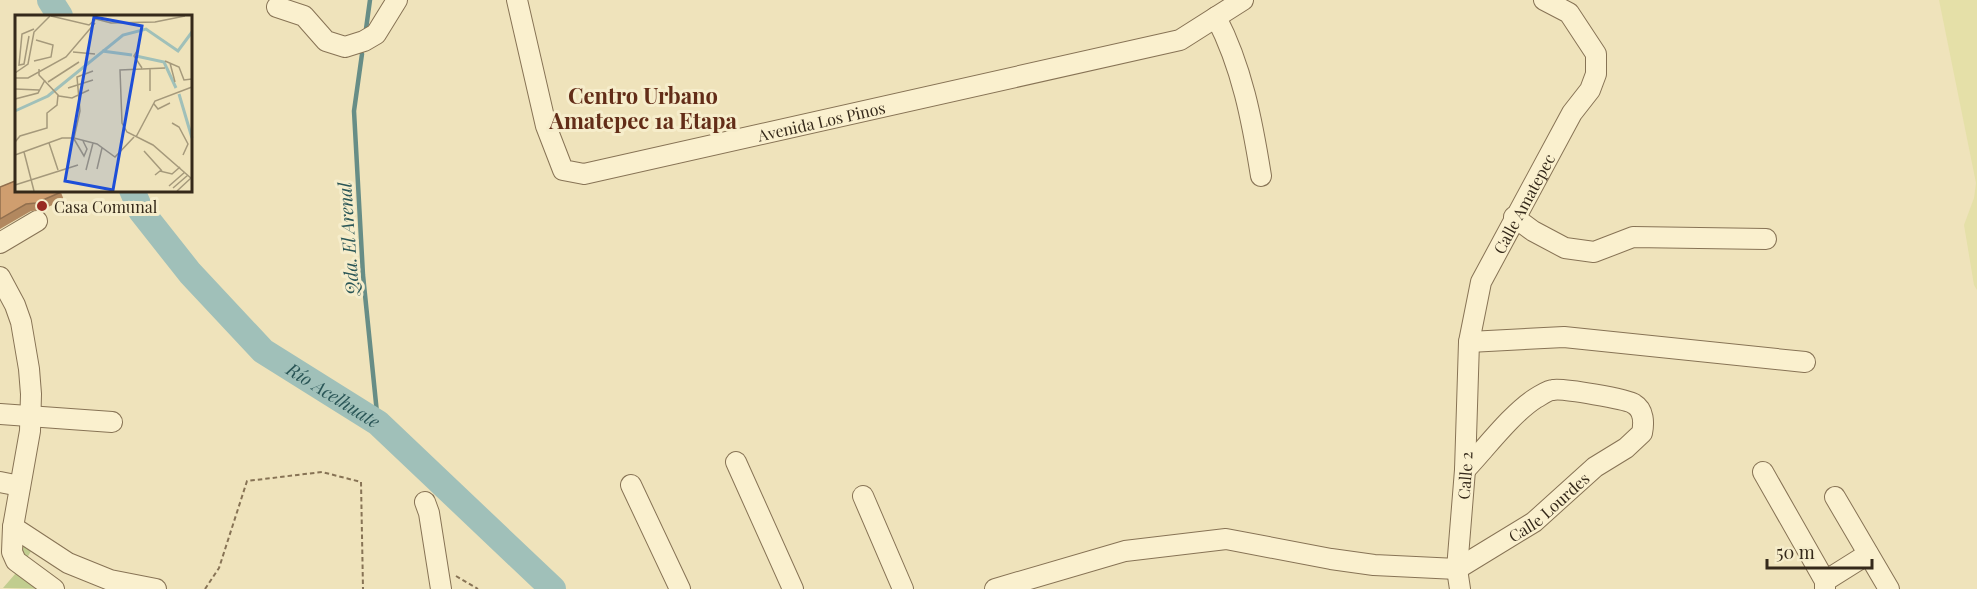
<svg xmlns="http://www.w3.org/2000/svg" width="1977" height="589" font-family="'Playfair Display',serif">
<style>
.farmland{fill:#e5e0a8}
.green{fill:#c1cd8f}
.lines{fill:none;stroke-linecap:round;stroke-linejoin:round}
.stream{stroke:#678d86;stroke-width:4.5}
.river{stroke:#a0c0b9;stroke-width:26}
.minor-casing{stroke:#877355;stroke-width:22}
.path{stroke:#877355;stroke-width:2;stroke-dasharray:4.5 3;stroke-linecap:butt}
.minor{stroke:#faf0ce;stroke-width:20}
.wall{fill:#b2885f}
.building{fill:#cf9e6f;stroke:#916f4e;stroke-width:1.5}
.poi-dot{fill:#982a22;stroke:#f6edcb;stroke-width:2}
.labels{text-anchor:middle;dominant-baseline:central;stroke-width:6;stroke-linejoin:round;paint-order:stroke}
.street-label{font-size:16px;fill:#35291a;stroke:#f6edcb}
.poi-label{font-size:16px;fill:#35291a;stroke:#f6edcb;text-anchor:start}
.water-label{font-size:18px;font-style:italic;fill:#295556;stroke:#f6edcb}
.district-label{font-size:22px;font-weight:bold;fill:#632d18;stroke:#f6edcb}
.inset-river{fill:none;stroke:#a0c0b9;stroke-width:3}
.inset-road{fill:none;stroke:#a5997b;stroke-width:1.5}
.view{fill:#1d4ed8;fill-opacity:0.15;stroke:#1d4ed8;stroke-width:3}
.inset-edge{fill:none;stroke:#35291a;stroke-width:3}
</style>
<rect width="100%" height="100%" fill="#efe3bb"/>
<path class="farmland" d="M1939 0H1977V290L1974 285 1964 225 1974 198 1976 183Z"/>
<path class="green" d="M13 527 36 543 22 566 54 589 3 588 22 566Z"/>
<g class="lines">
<g class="stream">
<path d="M366 29 370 0"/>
<path d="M362 54 354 111 363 275 378 423"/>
</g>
<g class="river">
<path d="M50 0 60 16"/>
<path id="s1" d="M132 190 141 211 190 273 263 351 378 423 553 589"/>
</g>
<g class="minor-casing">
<g id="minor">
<path id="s2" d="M517 0 546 126 563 170 584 174 1180 40 1243 0"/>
<path d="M277 7 304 16 326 41 345 47 364 41 376 34 397 0"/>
<path d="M1216 17C1242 67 1252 120 1261 176"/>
<path d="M1514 217 1533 231 1565 248 1594 252 1633 237 1766 239"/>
<path d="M0 243 37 221"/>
<path d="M0 277 15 305 21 322 29 369 31 394 30 431 13 527 12 552 16 561 54 589"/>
<path d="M1469 342 1564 337 1805 362"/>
<path d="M0 414 112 422"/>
<path d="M736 462 793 589"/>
<path d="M1763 472 1825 581V589"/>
<path d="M0 482 20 486"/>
<path d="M631 485 680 589"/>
<path d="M863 496 903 589"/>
<path d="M1835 497 1889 589"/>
<path d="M425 502 429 513 441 589"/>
<path d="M13 527 68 563 110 580 156 589"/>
<path id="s3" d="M1457 569 1534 522 1595 467 1626 448 1642 433C1644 423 1644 410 1634 404 1627 399 1562 388 1553 390 1548 390 1540 396 1536 398 1512 413 1485 449 1465 470"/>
<path d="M1825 581 1868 554"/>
<path d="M995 589 1125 551 1226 539 1331 559 1374 565 1457 569"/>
<path id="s4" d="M1460 589 1457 569 1465 470 1469 342 1481 282 1572 113 1590 90 1596 74V54L1569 13 1544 0"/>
</g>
</g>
<g class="path">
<path d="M456 576 478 589"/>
<path d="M205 589 219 568 247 481 322 472 361 482 363 589"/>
</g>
<use href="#minor" class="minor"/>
</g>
<path class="wall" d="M0 187 16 190H60L64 200 41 210 31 211 0 229Z"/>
<path class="building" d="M15 181 16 184V190H58L59 193 36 203 26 204 0 219V187Z"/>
<circle class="poi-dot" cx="42" cy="206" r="6"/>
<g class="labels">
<g class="street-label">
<text stroke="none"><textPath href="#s2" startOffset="441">Avenida Los Pinos</textPath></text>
<text stroke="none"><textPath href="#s4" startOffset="398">Calle Amatepec</textPath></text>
<text stroke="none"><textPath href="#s4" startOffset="114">Calle 2</textPath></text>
<text stroke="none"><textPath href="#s3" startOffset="111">Calle Lourdes</textPath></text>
</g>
<g class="poi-label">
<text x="54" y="206">Casa Comunal</text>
</g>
<g class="water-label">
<text transform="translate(348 239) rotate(-94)">Qda. El Arenal</text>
<text stroke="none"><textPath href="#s1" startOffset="292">Río Acelhuate</textPath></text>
</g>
<g class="district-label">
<text x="643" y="95">Centro Urbano<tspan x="643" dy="25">Amatepec 1a Etapa</tspan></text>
</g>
</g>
<g transform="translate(15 15)">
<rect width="177" height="177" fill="#efe3bb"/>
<path class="inset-river" d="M87 36 117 40M121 41 149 47 161 73M164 79 177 123M0 96 33 81 108 20 131 14 163 36 177 17"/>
<path class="inset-road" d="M36 1 74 10 81 4 96 8 140 7 170 1M14 21 9 49 4 50 7 19 19 14M123 34 119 41 127 53M58 37 80 39M19 46 36 42 38 30 21 25M150 46 164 52 169 65 177 64M155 48 160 67M135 53V76M150 53 105 55 107 108 112 117 138 130 177 164M24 54V60L44 81 57 83 74 75M0 58 13 49 19 17 35 1M0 63H13L51 42 80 8M33 67 64 47M53 73 78 65M0 74 24 75M0 84 23 78 30 65M139 89 143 94 155 88M157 108 164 112 173 129 168 140M121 122 140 86 177 72M59 123 65 96 62 62 78 56M59 124 69 141 72 134 68 126M0 127 5 121 32 113V98L42 90 43 80M34 128 43 155M129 136 147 156M9 137 19 176M0 140 47 123H59L82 129 100 142 119 122M82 154 87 133M71 155 78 128M140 160 145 156 157 159 165 152M0 170 63 150M154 171 170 157M158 173 173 160M162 176 176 163"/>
<path class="view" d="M79 2 127 11 98 175 50 166Z"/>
<rect width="177" height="177" class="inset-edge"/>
</g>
<path d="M1767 559v9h105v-9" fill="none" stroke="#35291a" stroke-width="3"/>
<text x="1776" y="559" font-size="18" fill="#35291a" stroke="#f6edcb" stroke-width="4.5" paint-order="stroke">50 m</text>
</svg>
